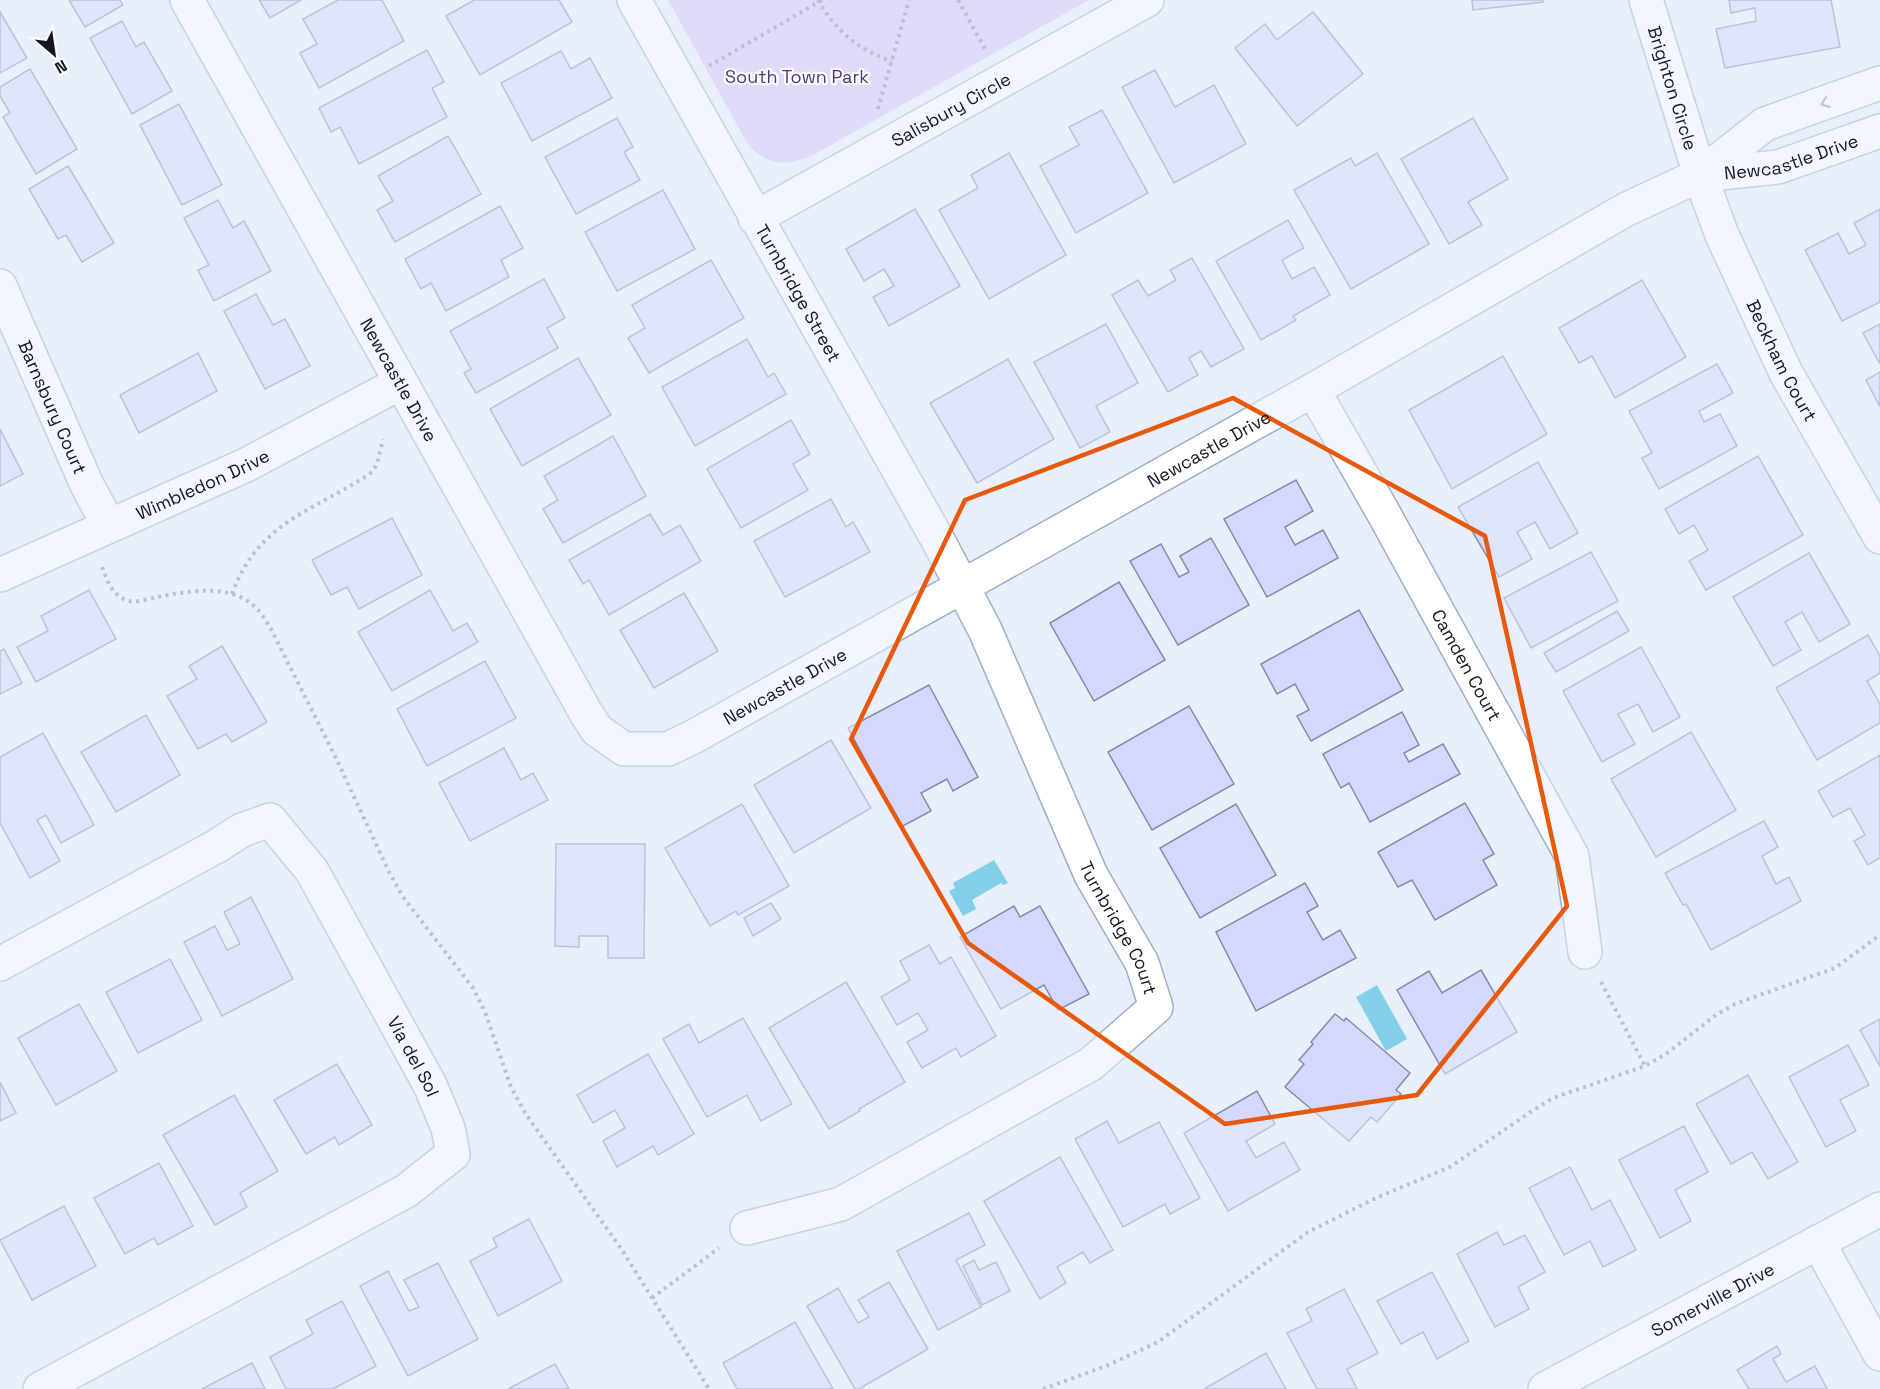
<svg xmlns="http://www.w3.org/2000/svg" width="1880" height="1389" font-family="'Space Grotesk',sans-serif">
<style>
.green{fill:#d5c2f9}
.water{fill:#81d0e7}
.building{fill:#d3d8fc;stroke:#878aa8;stroke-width:1.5}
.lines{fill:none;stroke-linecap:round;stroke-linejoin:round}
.minor-casing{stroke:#9dafcb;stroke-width:36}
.path{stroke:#828994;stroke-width:4;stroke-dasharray:3 4.5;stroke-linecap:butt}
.minor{stroke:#fff;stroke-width:33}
.oneway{stroke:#94979c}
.marked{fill:none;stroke:#e8590c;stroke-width:4.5;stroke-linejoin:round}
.labels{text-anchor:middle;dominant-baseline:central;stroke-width:4.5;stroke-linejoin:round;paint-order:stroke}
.park-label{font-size:18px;fill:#53367b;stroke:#fcfcfc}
.street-label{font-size:18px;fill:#121822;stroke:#fcfcfc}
</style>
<rect width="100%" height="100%" fill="#e8effb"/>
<path class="green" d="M668 0H1089L813 155C787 167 766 166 747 143Z"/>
<g class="water">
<path d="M994 860 1008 883 1003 885 1001 883 972 900 976 909 963 916 949 891 955 888 953 883Z"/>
<path d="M1377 985 1407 1039 1386 1051 1356 997Z"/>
</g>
<g class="building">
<path d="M69 0H120L123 5 85 27Z"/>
<path d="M259 0H301L270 18Z"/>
<path d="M338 0H382L404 41 319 88 300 53 317 44 303 19Z"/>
<path d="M474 0H559L572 22 480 75 446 16Z"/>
<path d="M1472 0H1543V2L1473 10Z"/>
<path d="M1729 0H1831L1840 47 1725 68 1716 29 1756 21 1755 8 1731 13Z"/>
<path d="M0 12 27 58 0 73Z"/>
<path d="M1313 12 1363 74 1297 126 1235 48 1265 24 1277 40Z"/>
<path d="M122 21 136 47 144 42 172 91 132 114 90 38Z"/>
<path d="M427 50 444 82 432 88 447 117 359 164 340 127 331 132 319 108Z"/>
<path d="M561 51 571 69 590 58 612 98 532 141 501 83Z"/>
<path d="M30 69 77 149 36 174 3 117 10 113 0 96V87Z"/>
<path d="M1155 70 1175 107 1214 85 1246 144 1174 183 1122 87Z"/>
<path d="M179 104 222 185 182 205 140 125Z"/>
<path d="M1102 110 1148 193 1076 233 1040 166 1079 145 1069 127Z"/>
<path d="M617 118 633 147 624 152 640 180 576 214 545 157Z"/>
<path d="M1473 118 1508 179 1468 202 1482 225 1449 244 1401 159Z"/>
<path d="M448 136 481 194 395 242 377 210 393 201 378 176Z"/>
<path d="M1009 153 1066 255 989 299 939 210 978 188 971 175Z"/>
<path d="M1377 153 1429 244 1351 289 1294 190 1351 158 1355 166Z"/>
<path d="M68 166 114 243 82 262 66 235 58 239 29 189Z"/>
<path d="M663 190 695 249 617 291 585 232Z"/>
<path d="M218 200 233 228 244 221 271 271 214 301 198 270 209 265 184 218Z"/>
<path d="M500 206 523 248 501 260 509 277 446 311 431 283 421 289 405 259Z"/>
<path d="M915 209 960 286 889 326 873 297 894 286 884 269 864 281 846 249Z"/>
<path d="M1880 209V302L1842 321 1805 250 1838 233 1849 254 1866 245 1854 223Z"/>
<path d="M1288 220 1304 248 1282 260 1292 279 1314 267 1330 295 1293 316 1296 320 1261 340 1216 261Z"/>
<path d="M1192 258 1244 349 1211 367 1201 351 1189 358 1198 375 1168 392 1112 295 1138 280 1148 296 1176 280 1170 270Z"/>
<path d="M711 260 744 318 649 373 628 338 645 328 632 305Z"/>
<path d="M544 279 565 318 547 328 558 348 476 393 464 373 471 369 450 331Z"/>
<path d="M1642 280 1686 357 1615 398 1592 356 1579 363 1559 328Z"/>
<path d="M256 294 273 325 285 319 310 366 265 389 224 311Z"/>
<path d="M1106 324 1138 383 1096 406 1110 432 1080 448 1034 362Z"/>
<path d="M1880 324V364L1863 333Z"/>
<path d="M747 339 768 377 774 373 786 394 695 446 662 387Z"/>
<path d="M198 353 217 391 139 433 120 395Z"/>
<path d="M1503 356 1547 434 1452 489 1409 410Z"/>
<path d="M578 358 611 415 522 466 490 409Z"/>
<path d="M1008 359 1054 439 977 483 930 403Z"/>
<path d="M1717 364 1733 393 1699 411 1704 422 1720 414 1737 446 1659 489 1642 458 1652 453 1629 411Z"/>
<path d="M1880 372V407L1866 380Z"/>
<path d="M791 420 810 454 793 464 808 490 741 528 707 469Z"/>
<path d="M0 429 23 474 0 486Z"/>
<path d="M613 436 646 496 563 543 543 509 558 500 544 476Z"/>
<path d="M1758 456 1803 535 1706 590 1689 561 1708 550 1694 525 1679 534 1665 509Z"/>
<path d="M1538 462 1578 533 1550 549 1535 522 1517 532 1532 559 1499 577 1458 507Z"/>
<path d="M1296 480 1313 511 1285 527 1295 545 1323 530 1338 558 1267 597 1224 519Z"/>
<path d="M831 499 846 527 853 522 870 552 785 597 754 541Z"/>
<path d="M650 514 663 535 680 525 701 561 609 615 589 580 583 584 569 560Z"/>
<path d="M392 518 422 575 359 609 347 587 331 595 312 560Z"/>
<path d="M1211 538 1249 605 1178 645 1130 561 1161 544 1179 577 1189 572 1180 556Z"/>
<path d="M1591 552 1618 601 1531 648 1504 598Z"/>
<path d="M1809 553 1850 624 1819 642 1802 612 1785 622 1801 650 1773 666 1733 597Z"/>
<path d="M1119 582 1165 660 1094 701 1050 623Z"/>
<path d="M89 590 116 639 36 682 17 647 48 631 41 616Z"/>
<path d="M430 590 453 631 467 623 478 642 392 691 358 632Z"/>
<path d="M684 593 718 651 654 688 620 630Z"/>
<path d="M1359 610 1403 690 1311 741 1297 716 1309 710 1295 684 1277 694 1261 664Z"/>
<path d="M1617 611 1629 631 1556 672 1544 653Z"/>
<path d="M1868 635 1880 656V673L1867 681 1880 704V723L1817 760 1776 688Z"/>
<path d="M222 646 267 722 232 742 226 734 198 749 167 696 197 679 189 666Z"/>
<path d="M1641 647 1680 717 1653 732 1638 704 1618 714 1635 744 1602 762 1563 691Z"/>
<path d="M4 649 22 683 0 694V651Z"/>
<path d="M485 661 516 718 427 766 397 709Z"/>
<path d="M929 685 978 777 953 791 947 779 921 793 931 811 901 827 848 728Z"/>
<path d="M1189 706 1234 784 1152 830 1108 752Z"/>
<path d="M1402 712 1419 745 1404 753 1409 762 1443 744 1460 774 1370 822 1349 783 1341 788 1323 754Z"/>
<path d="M146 715 180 775 116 812 81 752Z"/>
<path d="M1691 732 1736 810 1656 857 1611 779Z"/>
<path d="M43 733 94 825 61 843 46 815 37 820 60 861 30 878 0 823V757Z"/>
<path d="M831 740 871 808 794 853 754 785Z"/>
<path d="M504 748 521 780 533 773 548 800 470 841 439 783Z"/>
<path d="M1880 755V858L1868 865 1854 841 1865 835 1850 808 1833 817 1818 791Z"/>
<path d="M1465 803 1494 854 1483 860 1497 885 1435 920 1412 880 1398 887 1378 852Z"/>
<path d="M742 804 789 886 738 915 736 911 710 926 665 848Z"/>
<path d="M1236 804 1276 875 1200 918 1160 848Z"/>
<path d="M1764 821 1778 847 1762 856 1776 884 1789 877 1801 901 1711 950 1686 904 1683 905 1665 873Z"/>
<path d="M556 844H645L644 958H608V936H579V947L555 946Z"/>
<path d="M1305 883 1318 906 1307 912 1323 940 1340 930 1356 958 1256 1011 1216 932Z"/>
<path d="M251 897 293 979 222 1016 184 942 215 926 227 950 240 944 224 912Z"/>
<path d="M771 903 781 919 753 936 744 918Z"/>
<path d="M1014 906 1020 917 1040 906 1089 994 1058 1010 1044 985 1001 1009 960 937Z"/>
<path d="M929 945 940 964 951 957 996 1036 961 1057 956 1048 922 1068 907 1042 928 1030 918 1013 897 1025 881 997 910 980 900 961Z"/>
<path d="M170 959 202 1020 138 1053 106 992Z"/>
<path d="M1481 970 1517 1032 1445 1074 1397 990 1429 971 1442 993Z"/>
<path d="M846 982 905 1082 859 1109 860 1111 829 1129 769 1028Z"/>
<path d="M79 1004 117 1071 56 1105 18 1038Z"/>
<path d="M1335 1014 1344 1021 1346 1018 1410 1073 1396 1090 1401 1094 1377 1122 1371 1117 1349 1141 1285 1087 1304 1064 1299 1060 1313 1044 1311 1042Z"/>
<path d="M743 1018 792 1104 761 1121 747 1095 707 1117 663 1039 689 1024 699 1043Z"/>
<path d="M1880 1019V1066L1860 1030Z"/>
<path d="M1848 1045 1869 1085 1840 1100 1856 1131 1826 1147 1789 1077Z"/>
<path d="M648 1054 694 1134 658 1155 653 1146 617 1167 603 1141 625 1128 615 1110 593 1123 577 1095Z"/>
<path d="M337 1064 372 1125 339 1145 335 1137 306 1154 274 1100Z"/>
<path d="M1748 1075 1798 1162 1768 1179 1752 1152 1731 1164 1696 1104Z"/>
<path d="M0 1082 16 1113 0 1121Z"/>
<path d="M1257 1091 1275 1124 1246 1141 1256 1158 1284 1142 1300 1170 1228 1211 1184 1133Z"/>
<path d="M234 1095 278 1171 240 1193 247 1207 215 1225 163 1135Z"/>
<path d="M1107 1121 1119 1143 1159 1122 1200 1198 1170 1214 1165 1204 1123 1227 1075 1139Z"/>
<path d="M1684 1126 1708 1172 1675 1190 1691 1221 1660 1238 1619 1160Z"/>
<path d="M1060 1157 1113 1250 1090 1263 1083 1252 1057 1267 1066 1283 1040 1299 984 1201Z"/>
<path d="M159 1163 193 1226 158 1245 154 1238 125 1254 94 1198Z"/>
<path d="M1570 1167 1592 1210 1610 1200 1636 1250 1603 1267 1590 1241 1564 1255 1529 1188Z"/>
<path d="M64 1206 96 1266 32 1300 0 1240Z"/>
<path d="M969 1213 985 1245 956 1260 981 1307 938 1330 897 1251Z"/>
<path d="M529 1219 562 1281 498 1316 470 1261 497 1247 493 1238Z"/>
<path d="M1497 1232 1504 1245 1525 1235 1545 1272 1518 1287 1529 1309 1495 1327 1457 1254Z"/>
<path d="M974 1260 979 1270 996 1262 1010 1291 982 1305 963 1266Z"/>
<path d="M438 1263 478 1339 408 1376 360 1286 388 1271 409 1311 419 1307 404 1280Z"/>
<path d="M1432 1272 1469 1341 1437 1359 1423 1332 1401 1344 1377 1301Z"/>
<path d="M889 1282 928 1349 859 1389H855L807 1306 838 1288 858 1323 869 1317 858 1300Z"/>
<path d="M1344 1289 1378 1353 1347 1369 1357 1389H1317L1287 1333 1312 1321 1306 1309Z"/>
<path d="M342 1301 376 1366 333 1389H286L270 1357 313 1334 306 1320Z"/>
<path d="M795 1322 833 1389H737L723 1363Z"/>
<path d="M1777 1346 1781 1354 1773 1359 1786 1382 1815 1366 1827 1389H1749L1737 1370Z"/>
<path d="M1266 1353 1286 1389H1204Z"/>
<path d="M252 1363 265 1389H202Z"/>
<path d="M555 1364 569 1389H508Z"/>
</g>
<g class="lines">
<g class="minor-casing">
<g id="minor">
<path id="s1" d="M187 0 586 713 597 730 624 749H668L693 737 1313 390 1625 210 1700 175"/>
<path id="s2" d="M634 0 939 542 985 630 1091 875 1142 963 1156 1007 1091 1064 841 1204 747 1228"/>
<path id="s3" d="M1646 0 1700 175 1722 235 1786 373 1880 537"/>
<path id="s4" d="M1880 83 1765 124 1700 175 1778 167 1880 131"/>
<path id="s5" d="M755 218 1147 0"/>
<path id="s6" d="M0 286 87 485 109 526"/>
<path id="s7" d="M1313 390 1384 514 1572 856 1585 952"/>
<path id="s8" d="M0 575 246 465 400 383"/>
<path id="s9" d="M0 964 217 846 242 830 270 820 312 871 430 1085 448 1128 453 1154 406 1191 40 1389"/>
<path d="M1818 1242 1880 1354"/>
<path id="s10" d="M1545 1389 1880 1209"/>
</g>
</g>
<g class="path">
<path d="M818 0C835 30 859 51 892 61"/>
<path d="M958 0 986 51"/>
<path d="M709 66 822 0"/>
<path d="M878 109 909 0"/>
<path d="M102 567C107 580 112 595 126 600 135 604 147 599 157 597 189 591 233 582 258 610 263 615 267 623 271 629L336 758 389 872 403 897 473 988 485 1012 511 1087 525 1113 622 1250 709 1389"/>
<path d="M232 594C259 520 314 512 372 472L377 464 383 439"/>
<path d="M1601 982 1645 1066"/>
<path d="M652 1298 719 1248"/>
<path d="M1043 1389 1106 1366 1158 1342 1308 1232 1378 1197 1450 1167 1532 1111 1553 1098 1645 1066 1666 1054 1716 1015 1735 1004 1835 968 1880 935"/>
</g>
<use href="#minor" class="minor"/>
</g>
<defs><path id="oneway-chevron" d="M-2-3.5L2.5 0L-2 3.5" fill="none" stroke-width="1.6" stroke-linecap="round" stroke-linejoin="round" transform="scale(1.5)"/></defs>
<use class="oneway" href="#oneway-chevron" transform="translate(1825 103) rotate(160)"/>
<path d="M0 0H1880V1389H0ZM1233 398 1485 536 1567 906 1417 1095 1225 1124 968 943 851 739 965 500Z" fill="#e8effb" fill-opacity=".55" fill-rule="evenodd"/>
<path class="marked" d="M1233 398 1485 536 1567 906 1417 1095 1225 1124 968 943 851 739 965 500Z"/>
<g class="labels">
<g class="park-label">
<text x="797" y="76">South Town Park</text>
</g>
<g class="street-label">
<text stroke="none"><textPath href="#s3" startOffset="92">Brighton Circle</textPath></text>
<text stroke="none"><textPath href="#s5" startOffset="224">Salisbury Circle</textPath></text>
<text stroke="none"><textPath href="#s4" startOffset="298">Newcastle Drive</textPath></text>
<text stroke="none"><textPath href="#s2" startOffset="336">Turnbridge Street</textPath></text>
<text stroke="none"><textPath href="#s3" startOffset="386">Beckham Court</textPath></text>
<text stroke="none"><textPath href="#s1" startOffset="435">Newcastle Drive</textPath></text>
<text stroke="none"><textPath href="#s6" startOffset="132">Barnsbury Court</textPath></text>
<text stroke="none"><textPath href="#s1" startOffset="1533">Newcastle Drive</textPath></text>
<text stroke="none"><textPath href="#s8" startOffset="222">Wimbledon Drive</textPath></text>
<text stroke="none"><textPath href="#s7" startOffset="315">Camden Court</textPath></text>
<text stroke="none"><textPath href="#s1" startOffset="1047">Newcastle Drive</textPath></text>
<text stroke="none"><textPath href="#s2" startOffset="1048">Turnbridge Court</textPath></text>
<text stroke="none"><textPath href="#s9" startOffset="584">Via del Sol</textPath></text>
<text stroke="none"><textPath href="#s10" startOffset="190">Somerville Drive</textPath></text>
</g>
</g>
<g transform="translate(54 54) rotate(151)" stroke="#fcfcfc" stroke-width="4.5" paint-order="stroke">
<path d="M0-4.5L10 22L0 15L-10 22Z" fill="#121822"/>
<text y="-9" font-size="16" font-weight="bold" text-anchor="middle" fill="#121822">N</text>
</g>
</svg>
